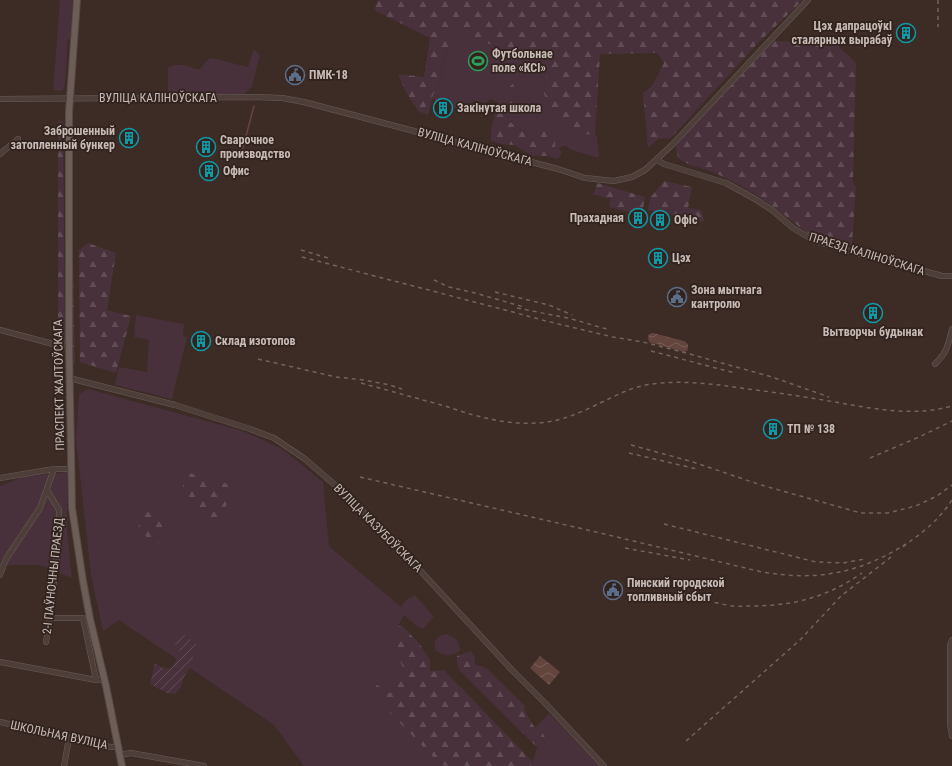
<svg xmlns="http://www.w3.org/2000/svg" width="952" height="766" font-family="'Roboto Condensed',sans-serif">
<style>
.grass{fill:#48313b}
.forest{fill:url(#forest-firs)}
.garden{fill:url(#garden-furrows)}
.water{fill:url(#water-waves)}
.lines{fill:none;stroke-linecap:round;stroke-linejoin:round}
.stream{stroke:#64453d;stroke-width:1.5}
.minor-casing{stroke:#6b5c58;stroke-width:6}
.major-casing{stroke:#564843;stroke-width:8}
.minor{stroke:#4d3e3a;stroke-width:5}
.major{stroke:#6d5d58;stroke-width:6}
.rail{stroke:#74625c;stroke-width:1.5;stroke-dasharray:4 4;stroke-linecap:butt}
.labels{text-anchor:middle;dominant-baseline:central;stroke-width:3.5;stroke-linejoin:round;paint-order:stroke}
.poi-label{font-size:12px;font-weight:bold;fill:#c8bbb6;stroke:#32231f;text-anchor:start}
.street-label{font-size:12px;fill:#c8bbb6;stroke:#32231f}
</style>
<defs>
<pattern id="forest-firs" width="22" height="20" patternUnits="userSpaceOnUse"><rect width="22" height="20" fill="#48313b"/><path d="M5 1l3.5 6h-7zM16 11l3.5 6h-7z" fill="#614d55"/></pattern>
<pattern id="garden-furrows" width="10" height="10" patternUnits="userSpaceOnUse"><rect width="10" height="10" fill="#48313b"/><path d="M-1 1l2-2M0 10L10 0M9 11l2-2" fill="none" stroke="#614d55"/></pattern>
<pattern id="water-waves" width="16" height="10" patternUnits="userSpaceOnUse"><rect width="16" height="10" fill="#64453d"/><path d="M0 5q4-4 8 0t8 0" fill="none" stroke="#795e57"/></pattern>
</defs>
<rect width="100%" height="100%" fill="#3d2b26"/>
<g class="grass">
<path d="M60 0H73L70 39H68L65 84 63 90C60 91 57 91 53 90Z"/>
<path d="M455 31 515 54 528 56 539 59 547 71 544 94 552 111 561 128 597 136 599 156 598 158 572 150 565 146 561 147 559 149 562 152 559 158 556 159 548 156 550 155 530 131 525 132 507 120 509 108 519 93 524 80 506 91 491 130 498 102 490 99 485 103 473 100 470 112 442 104 443 102 432 99 433 95 437 88 443 69 441 68Z"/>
<path d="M254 49 260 55 252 87 244 94 172 96 169 94 168 89V68C174 64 184 64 190 67 194 68 196 70 200 69L207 60 212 58 248 67Z"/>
<path d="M136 315 184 324 183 336 187 337 172 399 115 385 119 367 147 372 149 340 134 337Z"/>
<path d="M88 389 243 431 284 450 323 482 329 546 401 607 406 600 415 595 434 617 423 629 415 625 404 615 398 626 396 654 403 667 402 677 390 693 371 681 441 765 447 766H304L274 725 119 620 103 631 91 575 76 439 79 394Z"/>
<path d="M67 472V530L72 578 40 565H0V486L23 477Z"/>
<path d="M446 634C456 637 459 641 460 651 450 657 446 657 436 651L434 642 439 636Z"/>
<path d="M549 713 600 766H531L537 748 541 751C548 738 546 737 535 728Z"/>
</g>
<g class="forest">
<path d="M378 0H803L757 44 671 138 658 139 648 148 643 93 652 86 664 63 657 53 599 54H600L595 136 561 128 552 111 544 94 547 71 539 59 528 56 515 54 455 31 441 67 443 68 437 88 433 95 428 115 418 111 406 92 398 74 424 77 430 38 374 10Z"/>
<path d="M774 41 835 43 856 63 853 183 856 187 852 245C819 248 798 225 774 207 756 194 736 182 715 173 707 169 684 165 679 158 677 155 676 150 676 146L679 140 768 45Z"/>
<path d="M516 80H524L519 93 509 108 507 120 525 132 530 131 546 124 552 128 555 138V150L550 155 548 156H533L514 145 502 144 491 141V130L506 91Z"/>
<path d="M58 121H63L65 343H58Z"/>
<path d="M664 181 692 187 688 208 701 210 704 219V222L648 210 650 198Z"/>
<path d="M597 183 645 197 642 215 609 207 610 199 592 194 595 192Z"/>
<path d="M71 191H72L75 364 72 363Z"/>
<path d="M88 243 116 253 107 310 131 316 116 373 80 362 79 250Z"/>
<path d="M183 471 238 487 215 523 183 493Z"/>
<path d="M142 511 154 513 162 525 166 535 158 543 147 537 139 529 138 516Z"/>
<path d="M398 626 403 627 419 643 430 660V671L444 670 532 761 531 766H447L441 765 365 687 371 681 390 693 402 677 403 667 396 654 394 645Z"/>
<path d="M471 651 475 658V664L486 668 525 706 524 710 535 728 543 734 546 739 545 743 541 751 459 670 457 662V656Z"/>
</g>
<path class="garden" d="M180 633 183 634 198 645 192 656 195 659 184 677 181 687 175 694 167 693 150 684 155 663C160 666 164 670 171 668 173 665 181 655 179 650 178 648 176 647 175 645Z"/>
<g class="water">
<path d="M653 333 684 341 688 344V348L687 351 684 352 649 342 648 337 649 334Z"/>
<path d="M540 656 560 672 549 685 530 668Z"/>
</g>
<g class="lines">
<path class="stream" d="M247 153 242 151 254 106"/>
<g class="minor-casing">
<g id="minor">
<path d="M0 99 252 97 282 98 304 102 558 169 585 178 614 181 632 177 645 170 672 145 808 0"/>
<path d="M0 154 18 139"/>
<path d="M657 160 664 164 726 183 755 199 772 210 793 228 815 241 860 254 935 274 942 276H952"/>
<path d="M0 330 57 345 69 346"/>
<path d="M935 364C947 353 948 345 952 329"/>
<path d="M69 378 175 405 250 429 274 438 305 459 328 479 350 498 415 565 511 669 545 703 604 766"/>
<path d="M0 478 54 469H71"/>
<path d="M0 575 6 559 40 508 54 469"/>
<path d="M50 618H83L96 680"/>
<path d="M952 640 950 645V724L952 736"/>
<path d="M46 642 50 618 57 554 59 531V510L47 490"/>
<path d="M0 662 96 680 104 679"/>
<path d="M0 722 110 747H118"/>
<path d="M119 755 131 753 204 766"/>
<path d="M64 766 69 738"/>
</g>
</g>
<g class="major-casing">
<path id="major" d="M77 0 69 112V346L72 508 83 581 90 619 106 686 122 766"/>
</g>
<use href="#minor" class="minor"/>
<use href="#major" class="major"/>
<g class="rail">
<path d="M938 0V27"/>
<path d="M301 250 328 258"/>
<path d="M302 257 509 311 546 321 613 337 643 342 686 353 772 377 829 397"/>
<path d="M434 280 449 287 475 293 524 307"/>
<path d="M495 292 549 305 572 315"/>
<path d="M517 308 568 318 610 330"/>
<path d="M651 351 735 373"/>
<path d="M258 359 336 377 364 380 390 385 402 389"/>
<path d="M361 383 445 406C477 417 512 427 547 422 575 418 600 402 626 391 655 379 690 382 720 385 754 390 789 394 823 400 866 407 909 418 952 406"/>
<path d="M631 445 693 462 761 485 861 513H888L908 508 918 505 937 496 952 485"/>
<path d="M629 453 697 469"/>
<path d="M870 458 919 437 952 421"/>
<path d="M360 477 596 532 762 572C817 581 858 574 906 544"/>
<path d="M664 524 816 562 843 563 865 559"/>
<path d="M903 547C909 542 915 538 921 533 933 524 944 512 952 500"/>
<path d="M625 548 690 560"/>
<path d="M676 592C693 597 710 602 727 605 735 607 743 606 751 606 793 606 828 597 862 573"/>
<path d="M686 741 801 639 841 596 891 557"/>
</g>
</g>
<defs>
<g id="building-ring" transform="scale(1)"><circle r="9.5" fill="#32231f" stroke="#0f9aa8" stroke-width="1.5"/><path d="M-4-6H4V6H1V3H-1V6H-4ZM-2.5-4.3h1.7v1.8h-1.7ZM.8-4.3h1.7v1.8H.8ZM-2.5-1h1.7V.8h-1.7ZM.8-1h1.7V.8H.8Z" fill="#0f9aa8"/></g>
<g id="stadium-ring" transform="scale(1)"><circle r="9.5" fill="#32231f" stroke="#2e9e5b" stroke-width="1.5"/><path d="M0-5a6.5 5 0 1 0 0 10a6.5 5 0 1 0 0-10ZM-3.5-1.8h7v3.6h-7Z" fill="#2e9e5b"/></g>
<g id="civic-ring" transform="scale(1)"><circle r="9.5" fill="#32231f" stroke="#5c6f8a" stroke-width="1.5"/><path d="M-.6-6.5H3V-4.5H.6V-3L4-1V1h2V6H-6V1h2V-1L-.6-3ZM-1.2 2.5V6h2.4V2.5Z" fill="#5c6f8a"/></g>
</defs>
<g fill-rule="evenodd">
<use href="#building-ring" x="906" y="33"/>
<use href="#stadium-ring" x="478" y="61"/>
<use href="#civic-ring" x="295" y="75"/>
<use href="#building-ring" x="443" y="108"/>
<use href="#building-ring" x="129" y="138"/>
<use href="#building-ring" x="206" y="147"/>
<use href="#building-ring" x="209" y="171"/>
<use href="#building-ring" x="638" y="218"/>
<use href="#building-ring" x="660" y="220"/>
<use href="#building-ring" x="658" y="258"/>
<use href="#civic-ring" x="677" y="297"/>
<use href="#building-ring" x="873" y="313"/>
<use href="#building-ring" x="201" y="341"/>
<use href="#building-ring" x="773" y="429"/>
<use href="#civic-ring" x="613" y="590"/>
</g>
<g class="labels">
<g class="poi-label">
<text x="892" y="26" text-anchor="end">Цэх дапрацоўкі<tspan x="892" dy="14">сталярных вырабаў</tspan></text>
<text x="492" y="54">Футбольнае<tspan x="492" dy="14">поле «КСІ»</tspan></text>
<text x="309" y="75">ПМК-18</text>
<text x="457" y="108">Закінутая школа</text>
<text x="115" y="131" text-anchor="end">Заброшенный<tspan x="115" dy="14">затопленный бункер</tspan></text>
<text x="220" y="140">Сварочное<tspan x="220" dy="14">производство</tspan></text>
<text x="223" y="171">Офис</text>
<text x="624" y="218" text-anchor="end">Прахадная</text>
<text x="674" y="220">Офіс</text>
<text x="672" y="258">Цэх</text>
<text x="691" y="290">Зона мытнага<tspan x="691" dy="14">кантролю</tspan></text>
<text x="873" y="332" text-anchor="middle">Вытворчы будынак</text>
<text x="215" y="341">Склад изотопов</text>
<text x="787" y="429">ТП № 138</text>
<text x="627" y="583">Пинский городской<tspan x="627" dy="14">топливный сбыт</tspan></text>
</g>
<g class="street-label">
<text x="158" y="98">ВУЛІЦА КАЛІНОЎСКАГА</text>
<text transform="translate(475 147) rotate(15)">ВУЛІЦА КАЛІНОЎСКАГА</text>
<text transform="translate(867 254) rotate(17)">ПРАЕЗД КАЛІНОЎСКАГА</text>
<text transform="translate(59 385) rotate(-91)">ПРАСПЕКТ ЖАЛТОЎСКАГА</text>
<text transform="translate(378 528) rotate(45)">ВУЛІЦА КАЗУБОЎСКАГА</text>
<text transform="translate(53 576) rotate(-84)">2-І ПАЎНОЧНЫ ПРАЕЗД</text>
<text transform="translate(59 735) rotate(12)">ШКОЛЬНАЯ ВУЛІЦА</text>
</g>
</g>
</svg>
